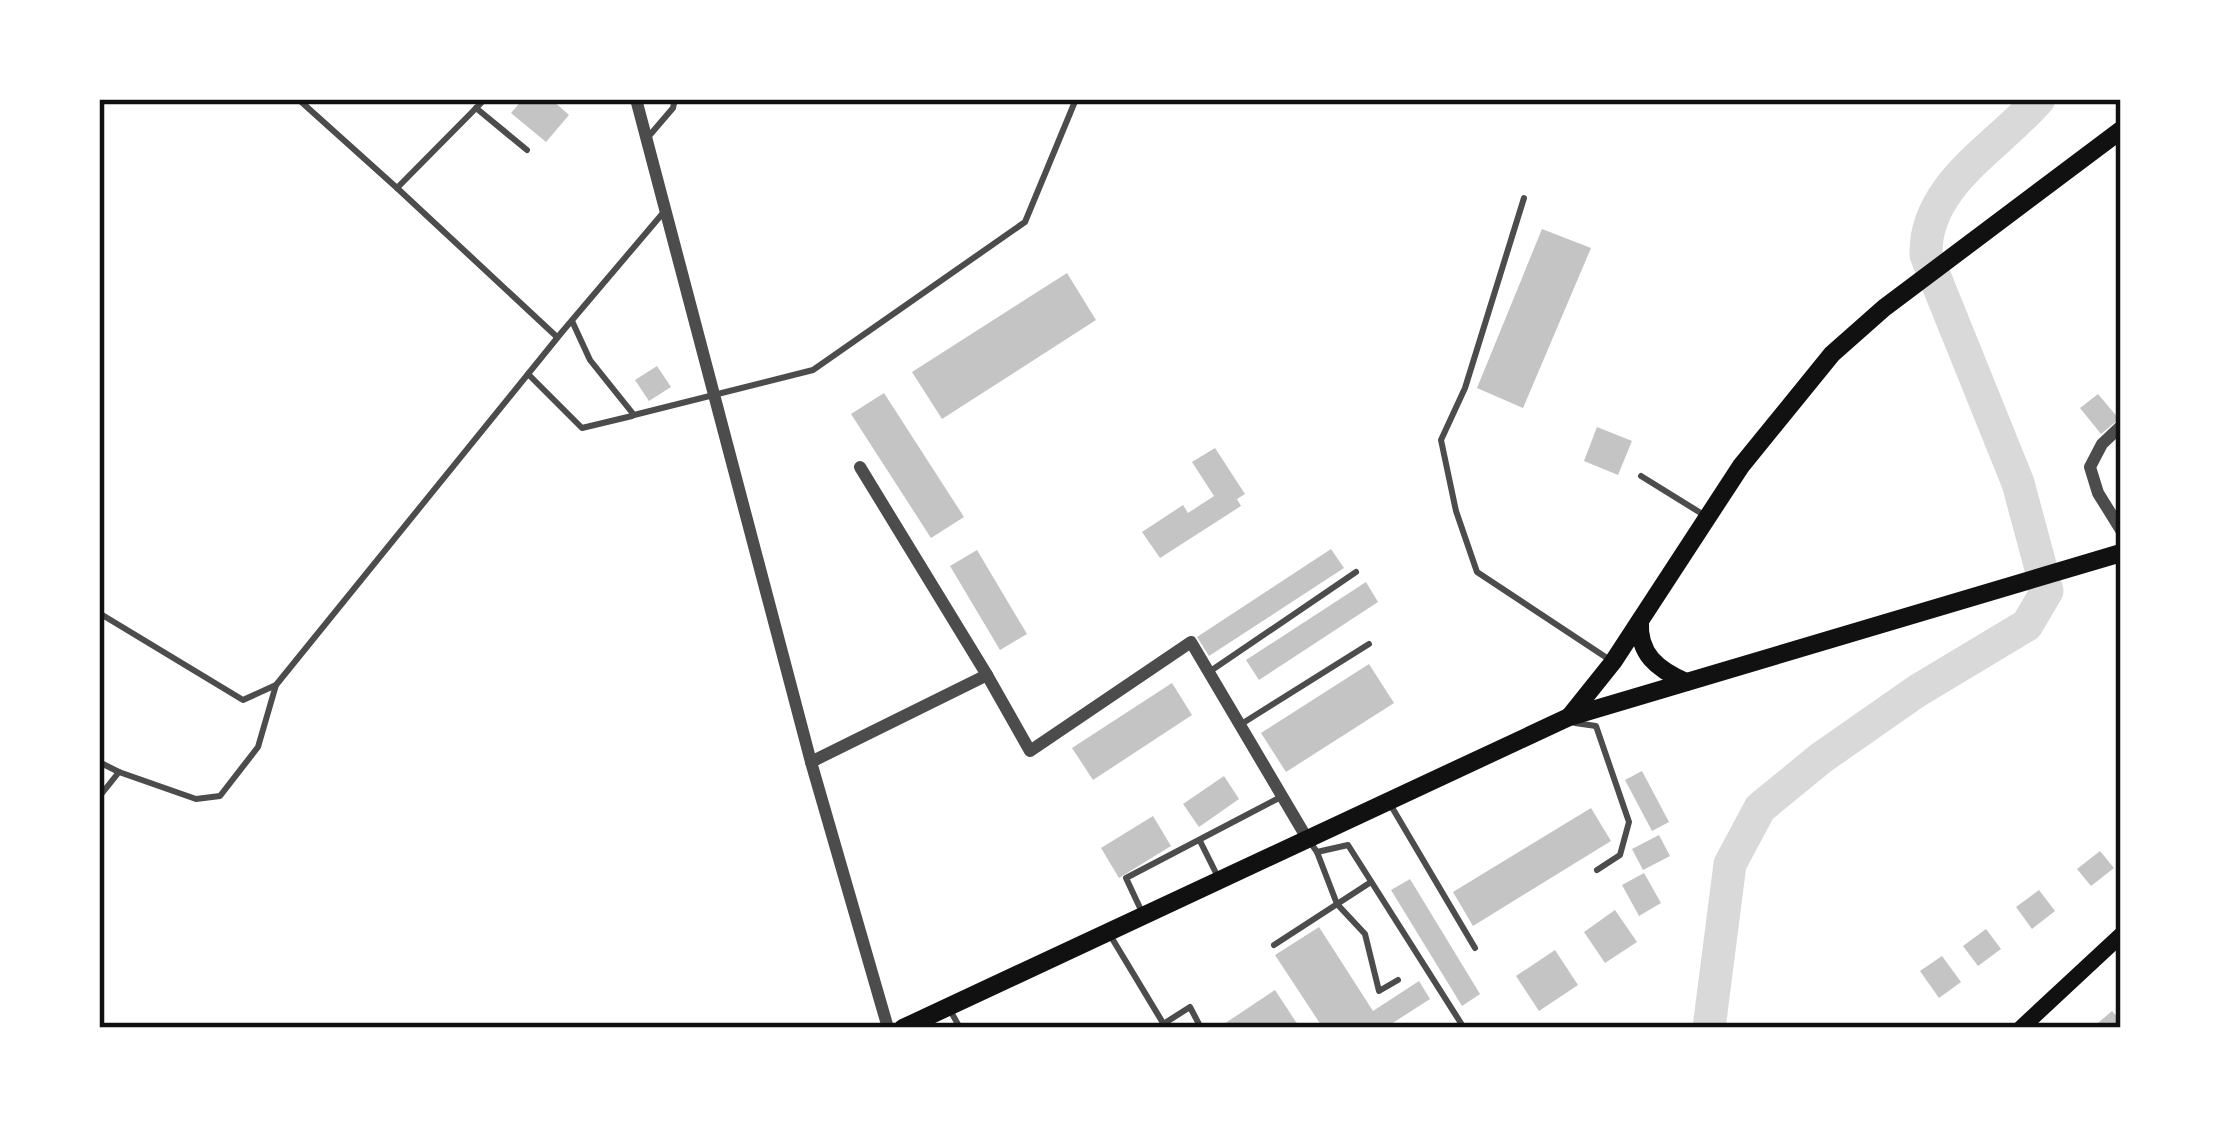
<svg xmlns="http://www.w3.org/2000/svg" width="2220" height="1127" font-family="'Golos Text',sans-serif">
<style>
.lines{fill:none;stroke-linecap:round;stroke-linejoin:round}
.river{stroke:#d9d9d9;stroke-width:33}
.building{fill:#c4c4c4}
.service{stroke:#4c4c4c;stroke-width:6}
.minor{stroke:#4c4c4c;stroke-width:12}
.secondary{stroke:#111;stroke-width:16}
.primary{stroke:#111;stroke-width:18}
.neatline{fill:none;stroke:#111;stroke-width:4.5}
</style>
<rect width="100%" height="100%" fill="#fff"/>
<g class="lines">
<path class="river" d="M1709 1028 1730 864 1760 808 1821 758 1917 691 2027 625 2047 591 2018 483 1926 255C1924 185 1998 147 2039 99"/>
</g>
<g class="building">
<path d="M523 99H551L569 115 546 142 511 113Z"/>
<path d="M1542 229 1591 248 1523 408 1477 388Z"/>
<path d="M1067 273 1096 320 942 419 912 372Z"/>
<path d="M657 366 671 387 649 401 635 380Z"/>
<path d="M884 393 964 517 931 538 851 414Z"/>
<path d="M2098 394 2119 419 2101 434 2080 408Z"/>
<path d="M1597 427 1632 441 1618 475 1584 461Z"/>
<path d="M1215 448 1245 494 1237 499 1241 506 1160 558 1142 532 1183 505 1188 513 1214 496 1192 462Z"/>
<path d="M1331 549 1344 568 1209 656 1197 637Z"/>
<path d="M977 550 1027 634 1000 650 950 566Z"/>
<path d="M1366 582 1378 602 1259 680 1246 660Z"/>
<path d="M1369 664 1394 703 1286 772 1261 733Z"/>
<path d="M1172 683 1192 715 1093 780 1072 748Z"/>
<path d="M1642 771 1669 822 1652 831 1625 780Z"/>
<path d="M1224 776 1239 799 1199 827 1183 804Z"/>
<path d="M1591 808 1611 841 1473 926 1453 892Z"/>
<path d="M1153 816 1171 846 1119 878 1101 848Z"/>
<path d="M1659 835 1670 856 1643 870 1632 849Z"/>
<path d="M2100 851 2114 868 2091 886 2077 869Z"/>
<path d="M1644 873 1661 903 1639 916 1622 885Z"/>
<path d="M1410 879 1480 994 1462 1006 1391 890Z"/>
<path d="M2039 890 2055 911 2032 929 2016 907Z"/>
<path d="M1615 910 1637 942 1605 963 1584 932Z"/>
<path d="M1319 927 1373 1011 1419 981 1430 999 1385 1028H1323L1275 955Z"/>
<path d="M1986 929 2001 949 1978 966 1963 946Z"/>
<path d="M1555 950 1578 985 1539 1011 1516 976Z"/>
<path d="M1942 956 1961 982 1939 998 1920 971Z"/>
<path d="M1275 990 1300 1028H1218Z"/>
<path d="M2112 1011 2121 1021V1028H2092Z"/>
</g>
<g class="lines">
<g class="service">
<path d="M298 99 397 188 485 99"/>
<path d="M476 108 527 150"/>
<path d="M649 136 673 108 675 99"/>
<path d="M397 188 557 337"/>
<path d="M1524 198 1465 388 1441 440 1456 511 1477 572 1610 660"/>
<path d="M572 321 590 360 634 415 813 370 1025 222 1076 99"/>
<path d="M528 374 582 428 632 416"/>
<path d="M1641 476 1704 515"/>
<path d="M99 613 243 700 276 685"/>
<path d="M1209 672 1356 572"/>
<path d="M1243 723 1369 644"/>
<path d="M1575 723 1596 726 1629 822 1620 855 1597 870"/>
<path d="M99 762 119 772"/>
<path d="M99 797 119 772 196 799 220 796 258 747 276 685 562 332 663 213"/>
<path d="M1390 804 1475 948"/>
<path d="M1200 841 1218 877"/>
<path d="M1310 842 1317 852 1348 845 1464 1028"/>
<path d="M1317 852 1337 904 1365 934 1379 991 1398 980"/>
<path d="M1141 910 1126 878 1279 798"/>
<path d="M1110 935 1163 1023"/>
<path d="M1274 945 1371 882"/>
<path d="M950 1010 960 1028"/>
<path d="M1157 1028 1190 1007 1201 1028"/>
</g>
<g class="minor">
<path d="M636 99 811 762 888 1028"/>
<path d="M2121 426 2102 444 2090 467 2098 493 2121 530"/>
<path d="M860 467 987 675"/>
<path d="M811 762 987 675 1030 751 1191 642 1308 840"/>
</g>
<path class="secondary" d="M2021 1028 2121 935"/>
<g class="primary">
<path d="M1640 621C1638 654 1657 669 1686 682"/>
<path d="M1569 717 1613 662 1741 466 1832 354 1884 308 2121 130"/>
<path d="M903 1028 1569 717 2121 553"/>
</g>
</g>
<rect width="2220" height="1127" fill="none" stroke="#ffffff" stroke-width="204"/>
<rect x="102" y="102" width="2016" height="923" class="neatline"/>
</svg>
